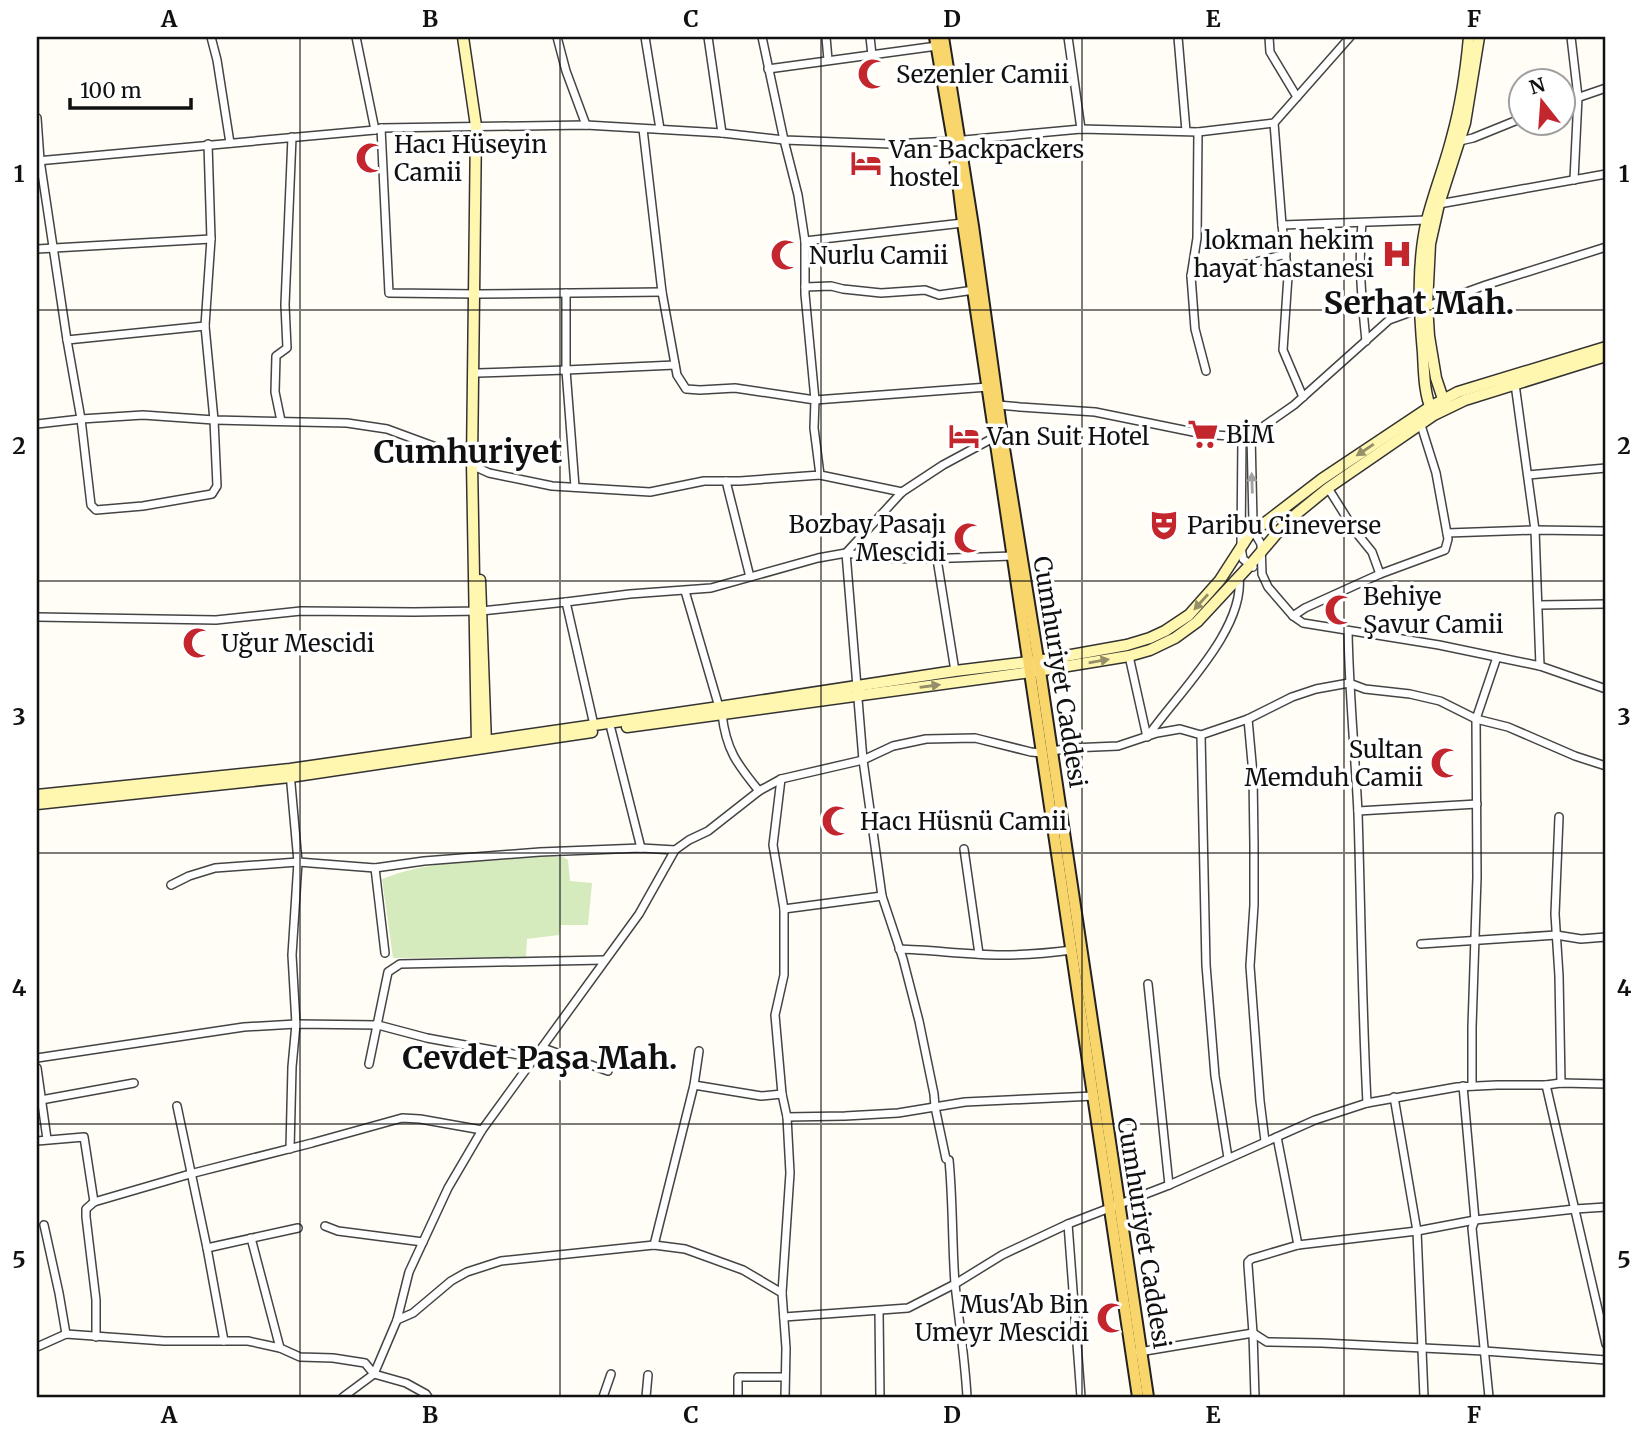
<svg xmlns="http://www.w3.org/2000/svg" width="1643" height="1434" font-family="Merriweather,serif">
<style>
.green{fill:#d5ebbd}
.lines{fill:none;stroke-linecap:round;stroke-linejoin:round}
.street-casing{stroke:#444;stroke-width:10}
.secondary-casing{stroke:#333;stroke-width:13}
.primary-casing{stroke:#222;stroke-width:14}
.street{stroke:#fff;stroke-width:7}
.secondary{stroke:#fff6b0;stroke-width:10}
.primary{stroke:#f9d66b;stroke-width:10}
.oneway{fill:#948f68}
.oneway2{fill:#a0a0a0}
.grid{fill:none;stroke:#111;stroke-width:2;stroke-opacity:0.55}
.labels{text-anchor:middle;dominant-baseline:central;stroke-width:7;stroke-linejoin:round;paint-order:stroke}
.poi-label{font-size:24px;fill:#111;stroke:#fff;text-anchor:start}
.street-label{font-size:24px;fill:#111;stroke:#fff}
.district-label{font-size:32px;font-weight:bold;fill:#111;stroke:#fff}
.neatline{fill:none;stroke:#111;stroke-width:2.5}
.grid-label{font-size:23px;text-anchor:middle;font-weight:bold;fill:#111}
</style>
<rect width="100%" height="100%" fill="#fffdf5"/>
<path class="green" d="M528 856 563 857 568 860 570 881 592 883 588 925H561L559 935 527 939 526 957 393 958 382 879C429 860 479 862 528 856Z"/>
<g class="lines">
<g class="street-casing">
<g id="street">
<path d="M211 37 217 60 230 143"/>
<path d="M356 37 375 130"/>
<path d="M557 37 566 71 586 125"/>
<path d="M645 37 660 129"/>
<path d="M708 37 722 133"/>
<path d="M762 37 784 140 798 195 805 241V294L815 400 988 387"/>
<path d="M826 37 828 60"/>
<path d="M870 37 872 55"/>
<path d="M1068 37 1081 129"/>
<path d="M1178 37 1186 131"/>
<path d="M1269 37 1270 52 1297 97"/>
<path d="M1571 37 1578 97 1574 180"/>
<path d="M768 69 937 46"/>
<path d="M1562 103 1606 88"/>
<path d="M37 118 40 160 67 340 81 419 91 505 96 510 143 506 212 494 217 486 214 420 205 326 211 239 208 144"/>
<path d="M1274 123 1282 225 1288 276 1283 350 1303 397"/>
<path d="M381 128 389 293 479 294 662 292"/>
<path d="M1198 132 1197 238 1191 276 1195 329 1206 371"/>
<path d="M1460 141 1473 138 1520 119"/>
<path d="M37 161 375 130 381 128 586 125 722 133 784 140 891 144 953 141 1081 129 1198 132 1274 123 1350 37"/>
<path d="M1439 204 1606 174"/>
<path d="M1362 223C1358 262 1362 302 1366 341"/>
<path d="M1282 225 1427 220"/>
<path d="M805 241 963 223"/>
<path d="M37 249 211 239"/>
<path d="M1191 276 1252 263 1286 254"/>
<path d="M805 287 831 286 843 289 881 293 925 290 939 295 974 290"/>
<path d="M566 293V370L675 365"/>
<path d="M67 340 205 326"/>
<path d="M478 373 566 370 575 487"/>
<path d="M1515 384 1535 530 1540 666"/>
<path d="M998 405 1020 407 1095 412 1203 434 1242 437 1251 435 1294 405 1389 320 1486 285 1606 247"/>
<path d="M281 421 275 392 276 356 287 348 285 305 292 137"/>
<path d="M37 424 81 419 143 415 214 420 347 423 387 429 463 457 478 468 489 473 552 486 650 492 704 481H740L820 475 814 428 815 400 735 388 700 390 686 389 677 375 662 292 643 129"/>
<path d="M1251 435 1253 522 1254 532 1261 544 1262 574 1268 587 1293 616 1303 623 1439 645 1540 666 1606 689"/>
<path d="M1242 437 1241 547 1243 559 1253 567"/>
<path d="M820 475 902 492"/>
<path d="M1528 475 1606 468"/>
<path d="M726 481 750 577"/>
<path d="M1328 488 1355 531 1372 552 1380 574"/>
<path d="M1447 533 1535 530 1606 531"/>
<path d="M937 559 955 671"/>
<path d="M685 591 719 707"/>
<path d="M566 602 594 725"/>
<path d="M1539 605 1606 604"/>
<path d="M1293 616 1305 608 1380 574 1445 550 1448 539 1436 473 1420 422"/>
<path d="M37 617 216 620 301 611 414 612 481 611 566 602 630 594 711 588 818 558 846 553 879 558 922 559 1013 556"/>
<path d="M1348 631C1349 692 1355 753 1358 813 1361 910 1362 1006 1367 1103"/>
<path d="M1129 656 1147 737"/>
<path d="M722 714C726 750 737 764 759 791"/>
<path d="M1248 719 1253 774 1254 845V905L1250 966 1260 1101 1265 1141"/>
<path d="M611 729 641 848"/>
<path d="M1201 735 1206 965 1215 1076 1228 1158"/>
<path d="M1148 736C1177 694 1245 630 1239 577"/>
<path d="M1052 751 1071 748 1118 746 1157 733 1180 729 1201 735 1248 719 1292 697 1316 689 1349 683 1365 689 1410 694 1440 701 1476 719 1508 727 1575 756 1606 766"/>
<path d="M781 779 773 845 784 909V975L775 1015 782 1094 787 1117 790 1173 782 1293"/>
<path d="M1358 811 1477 804"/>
<path d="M1559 817 1555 914 1559 976 1561 1083"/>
<path d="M964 849 979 954"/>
<path d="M375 868 385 953"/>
<path d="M171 885 189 876 215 868 298 862 375 868 424 861 540 852 641 848 675 850"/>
<path d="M784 909 882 896"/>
<path d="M1421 944 1556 935 1581 939 1606 937"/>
<path d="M899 949C934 950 968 955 1002 955 1026 955 1049 953 1072 950"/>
<path d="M1148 984 1169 1185"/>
<path d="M543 1048 608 1071"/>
<path d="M37 1058 244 1027 296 1024 378 1025 427 1038 535 1058"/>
<path d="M369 1064 388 972 400 964 604 960"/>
<path d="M37 1068 47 1139"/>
<path d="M694 1085 761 1096 782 1094"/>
<path d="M1546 1085 1606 1344"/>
<path d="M1463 1086 1475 1220 1472 1228 1489 1397"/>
<path d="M1472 1086V1027L1477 877 1476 719 1497 657"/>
<path d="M1394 1097 1417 1231 1424 1397"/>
<path d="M41 1100 134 1083"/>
<path d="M177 1106 207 1248 224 1341"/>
<path d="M787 1117 845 1116 898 1113 965 1102 1094 1096"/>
<path d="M1277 1137 1298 1245"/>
<path d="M37 1141 84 1137 94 1202"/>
<path d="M290 1149 292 1067 296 1024 292 955 298 862 290 773"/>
<path d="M1068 1224 1081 1397"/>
<path d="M44 1225 59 1293 66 1334"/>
<path d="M325 1226 338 1231 423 1242"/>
<path d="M251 1238 280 1348"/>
<path d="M654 1245 694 1085 699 1051"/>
<path d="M207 1248 298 1228"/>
<path d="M879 1311 880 1397"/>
<path d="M784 1317 908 1308 955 1284 1002 1255 1068 1224 1169 1185 1315 1120 1367 1103 1457 1087 1497 1085H1546L1561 1083 1606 1084"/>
<path d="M397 1320 413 1313 451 1281 467 1272 501 1261 654 1245 685 1249 743 1270 782 1293 786 1348 785 1397"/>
<path d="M96 1337V1300L86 1217V1209L94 1202 190 1174 312 1143 402 1118 420 1119 482 1130"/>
<path d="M37 1347 66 1334 164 1341H248L280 1348 300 1357 333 1358 365 1363 374 1374 406 1383 426 1394 428 1397"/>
<path d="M1139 1352 1253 1333 1267 1342 1322 1343 1484 1351 1606 1360"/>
<path d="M343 1397 374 1374 397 1320 409 1272 448 1188 482 1130 639 914 675 850 689 840 708 831 759 791 781 779 863 760 893 746 926 739 975 738 1031 752 1043 753"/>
<path d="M603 1397 611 1374"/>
<path d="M646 1397 648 1375"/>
<path d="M738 1397V1377H784"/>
<path d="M967 1397C965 1359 959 1322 955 1284 952 1243 953 1201 949 1160L946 1159 935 1107 934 1094 919 1021 903 959 882 896 863 760 846 553 902 492 943 465 995 437"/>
<path d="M1255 1397 1253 1333 1248 1265V1262L1251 1259 1298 1245 1417 1231 1475 1220 1575 1209 1606 1207"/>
</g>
</g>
<g class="secondary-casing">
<g id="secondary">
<path d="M463 37 476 126 472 463 477 746"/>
<path d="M1445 405 1436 378 1429 336 1427 305 1430 244 1439 204 1465 123 1479 37"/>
<path d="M1432 411C1424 394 1424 372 1423 353 1419 309 1417 262 1427 220 1434 192 1445 165 1452 137 1461 105 1466 70 1469 37"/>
<path d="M480 580 486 744"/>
<path d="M627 727 1031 672 1129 656 1150 650 1175 638 1197 622 1250 565 1278 532 1295 515 1328 488 1434 415 1465 400 1606 356"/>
<path d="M37 795 290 769 719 707 955 671 1038 661 1127 645 1150 638 1165 631 1189 615 1220 580 1249 535 1322 479 1430 407 1458 392 1606 347"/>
<path d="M37 804 290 777 592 732"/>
</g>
</g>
<g class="primary-casing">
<g id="primary">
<path d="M935 37 953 141 963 223 1138 1397"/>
<path d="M943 37 973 226 1003 442 1040 671 1148 1397"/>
</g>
</g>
<use href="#street" class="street"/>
<use href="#secondary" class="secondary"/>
<use href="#primary" class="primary"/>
</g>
<defs><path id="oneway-solid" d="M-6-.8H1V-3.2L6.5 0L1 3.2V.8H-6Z" transform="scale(1.75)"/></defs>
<g class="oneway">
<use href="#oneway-solid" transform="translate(1365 450) rotate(146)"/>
<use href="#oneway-solid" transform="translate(1201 602) rotate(132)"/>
<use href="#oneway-solid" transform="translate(1099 661) rotate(-10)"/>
<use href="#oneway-solid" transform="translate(930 686) rotate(-8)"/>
</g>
<use class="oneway2" href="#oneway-solid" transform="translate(1252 483) rotate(-92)"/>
<path class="grid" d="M300 37V1397M560 37V1397M821 37V1397M1082 37V1397M1344 37V1397M37 310H1606M37 581H1606M37 853H1606M37 1124H1606"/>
<defs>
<g id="mosque-bare" transform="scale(2.415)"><path d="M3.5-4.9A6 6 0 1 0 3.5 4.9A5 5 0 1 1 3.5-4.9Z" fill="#c4262e" stroke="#fff" stroke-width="2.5" paint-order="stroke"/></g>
<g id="hotel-bare" transform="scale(2.415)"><path d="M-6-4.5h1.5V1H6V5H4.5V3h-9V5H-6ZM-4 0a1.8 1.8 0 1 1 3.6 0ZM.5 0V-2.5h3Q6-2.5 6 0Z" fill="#c4262e" stroke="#fff" stroke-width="2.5" paint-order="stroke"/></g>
<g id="hospital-bare" transform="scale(2.415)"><path d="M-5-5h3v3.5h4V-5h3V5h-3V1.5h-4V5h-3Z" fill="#c4262e" stroke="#fff" stroke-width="2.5" paint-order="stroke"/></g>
<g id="supermarket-bare" transform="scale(2.415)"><path d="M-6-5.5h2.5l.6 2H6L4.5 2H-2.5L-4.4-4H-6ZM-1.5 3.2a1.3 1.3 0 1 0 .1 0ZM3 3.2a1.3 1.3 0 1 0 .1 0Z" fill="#c4262e" stroke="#fff" stroke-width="2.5" paint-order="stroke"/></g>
<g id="theatre-bare" transform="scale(2.415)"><path d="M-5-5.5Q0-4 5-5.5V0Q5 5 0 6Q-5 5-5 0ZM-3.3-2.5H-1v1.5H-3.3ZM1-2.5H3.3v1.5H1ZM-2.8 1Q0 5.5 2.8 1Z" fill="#c4262e" stroke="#fff" stroke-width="2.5" paint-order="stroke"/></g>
</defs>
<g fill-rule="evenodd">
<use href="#mosque-bare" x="873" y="74"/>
<use href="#mosque-bare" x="371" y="158"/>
<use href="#hotel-bare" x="866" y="163"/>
<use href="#hospital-bare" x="1397" y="254"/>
<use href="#mosque-bare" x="786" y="255"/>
<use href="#supermarket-bare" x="1203" y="434"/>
<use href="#hotel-bare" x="964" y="436"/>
<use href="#theatre-bare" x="1164" y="525"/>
<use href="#mosque-bare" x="969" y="538"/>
<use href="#mosque-bare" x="1340" y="610"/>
<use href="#mosque-bare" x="198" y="643"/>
<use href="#mosque-bare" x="1446" y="763"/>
<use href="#mosque-bare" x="837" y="821"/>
<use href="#mosque-bare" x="1112" y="1318"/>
</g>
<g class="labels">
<g class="poi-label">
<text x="896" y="74">Sezenler Camii</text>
<text x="394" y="144">Hacı Hüseyin<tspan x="394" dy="28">Camii</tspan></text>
<text x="889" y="149">Van Backpackers<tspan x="889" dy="28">hostel</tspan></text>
<text x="1374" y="240" text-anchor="end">lokman hekim<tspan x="1374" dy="28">hayat hastanesi</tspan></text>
<text x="809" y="255">Nurlu Camii</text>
<text x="1226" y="434">BİM</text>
<text x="987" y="436">Van Suit Hotel</text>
<text x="946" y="524" text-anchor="end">Bozbay Pasajı<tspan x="946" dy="28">Mescidi</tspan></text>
<text x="1187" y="525">Paribu Cineverse</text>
<text x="1363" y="596">Behiye<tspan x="1363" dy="28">Şavur Camii</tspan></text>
<text x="221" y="643">Uğur Mescidi</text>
<text x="1423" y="749" text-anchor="end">Sultan<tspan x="1423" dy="28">Memduh Camii</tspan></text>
<text x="860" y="821">Hacı Hüsnü Camii</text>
<text x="1089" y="1304" text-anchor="end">Mus'Ab Bin<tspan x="1089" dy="28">Umeyr Mescidi</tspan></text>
</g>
<g class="street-label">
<text transform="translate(1060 672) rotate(81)">Cumhuriyet Caddesi</text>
<text transform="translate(1144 1233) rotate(81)">Cumhuriyet Caddesi</text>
</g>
<g class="district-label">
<text x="1419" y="303">Serhat Mah.</text>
<text x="468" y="452">Cumhuriyet</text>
<text x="540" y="1058">Cevdet Paşa Mah.</text>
</g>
</g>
<rect width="1643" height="1434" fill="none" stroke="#ffffff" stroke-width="77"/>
<g transform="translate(1542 102) rotate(343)"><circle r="33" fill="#ffffff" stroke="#a0a0a0" stroke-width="2"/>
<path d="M0-5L12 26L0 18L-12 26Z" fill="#c4262e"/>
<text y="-10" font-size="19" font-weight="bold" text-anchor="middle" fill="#111111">N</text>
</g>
<path d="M70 98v10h121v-10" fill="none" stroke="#111111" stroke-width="3.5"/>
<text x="80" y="98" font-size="21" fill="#111111" stroke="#ffffff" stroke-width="5" paint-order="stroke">100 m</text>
<rect x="38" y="38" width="1566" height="1358" class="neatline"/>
<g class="grid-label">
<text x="169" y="27">A</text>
<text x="430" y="27">B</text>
<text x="691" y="27">C</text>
<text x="952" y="27">D</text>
<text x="1213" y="27">E</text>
<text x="1474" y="27">F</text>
<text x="19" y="182">1</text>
<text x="1624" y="182">1</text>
<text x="19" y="454">2</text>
<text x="1624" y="454">2</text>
<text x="19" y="725">3</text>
<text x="1624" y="725">3</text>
<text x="19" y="996">4</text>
<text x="1624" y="996">4</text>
<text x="19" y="1268">5</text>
<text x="1624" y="1268">5</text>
<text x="169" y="1423">A</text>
<text x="430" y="1423">B</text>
<text x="691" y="1423">C</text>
<text x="952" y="1423">D</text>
<text x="1213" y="1423">E</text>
<text x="1474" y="1423">F</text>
</g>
</svg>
